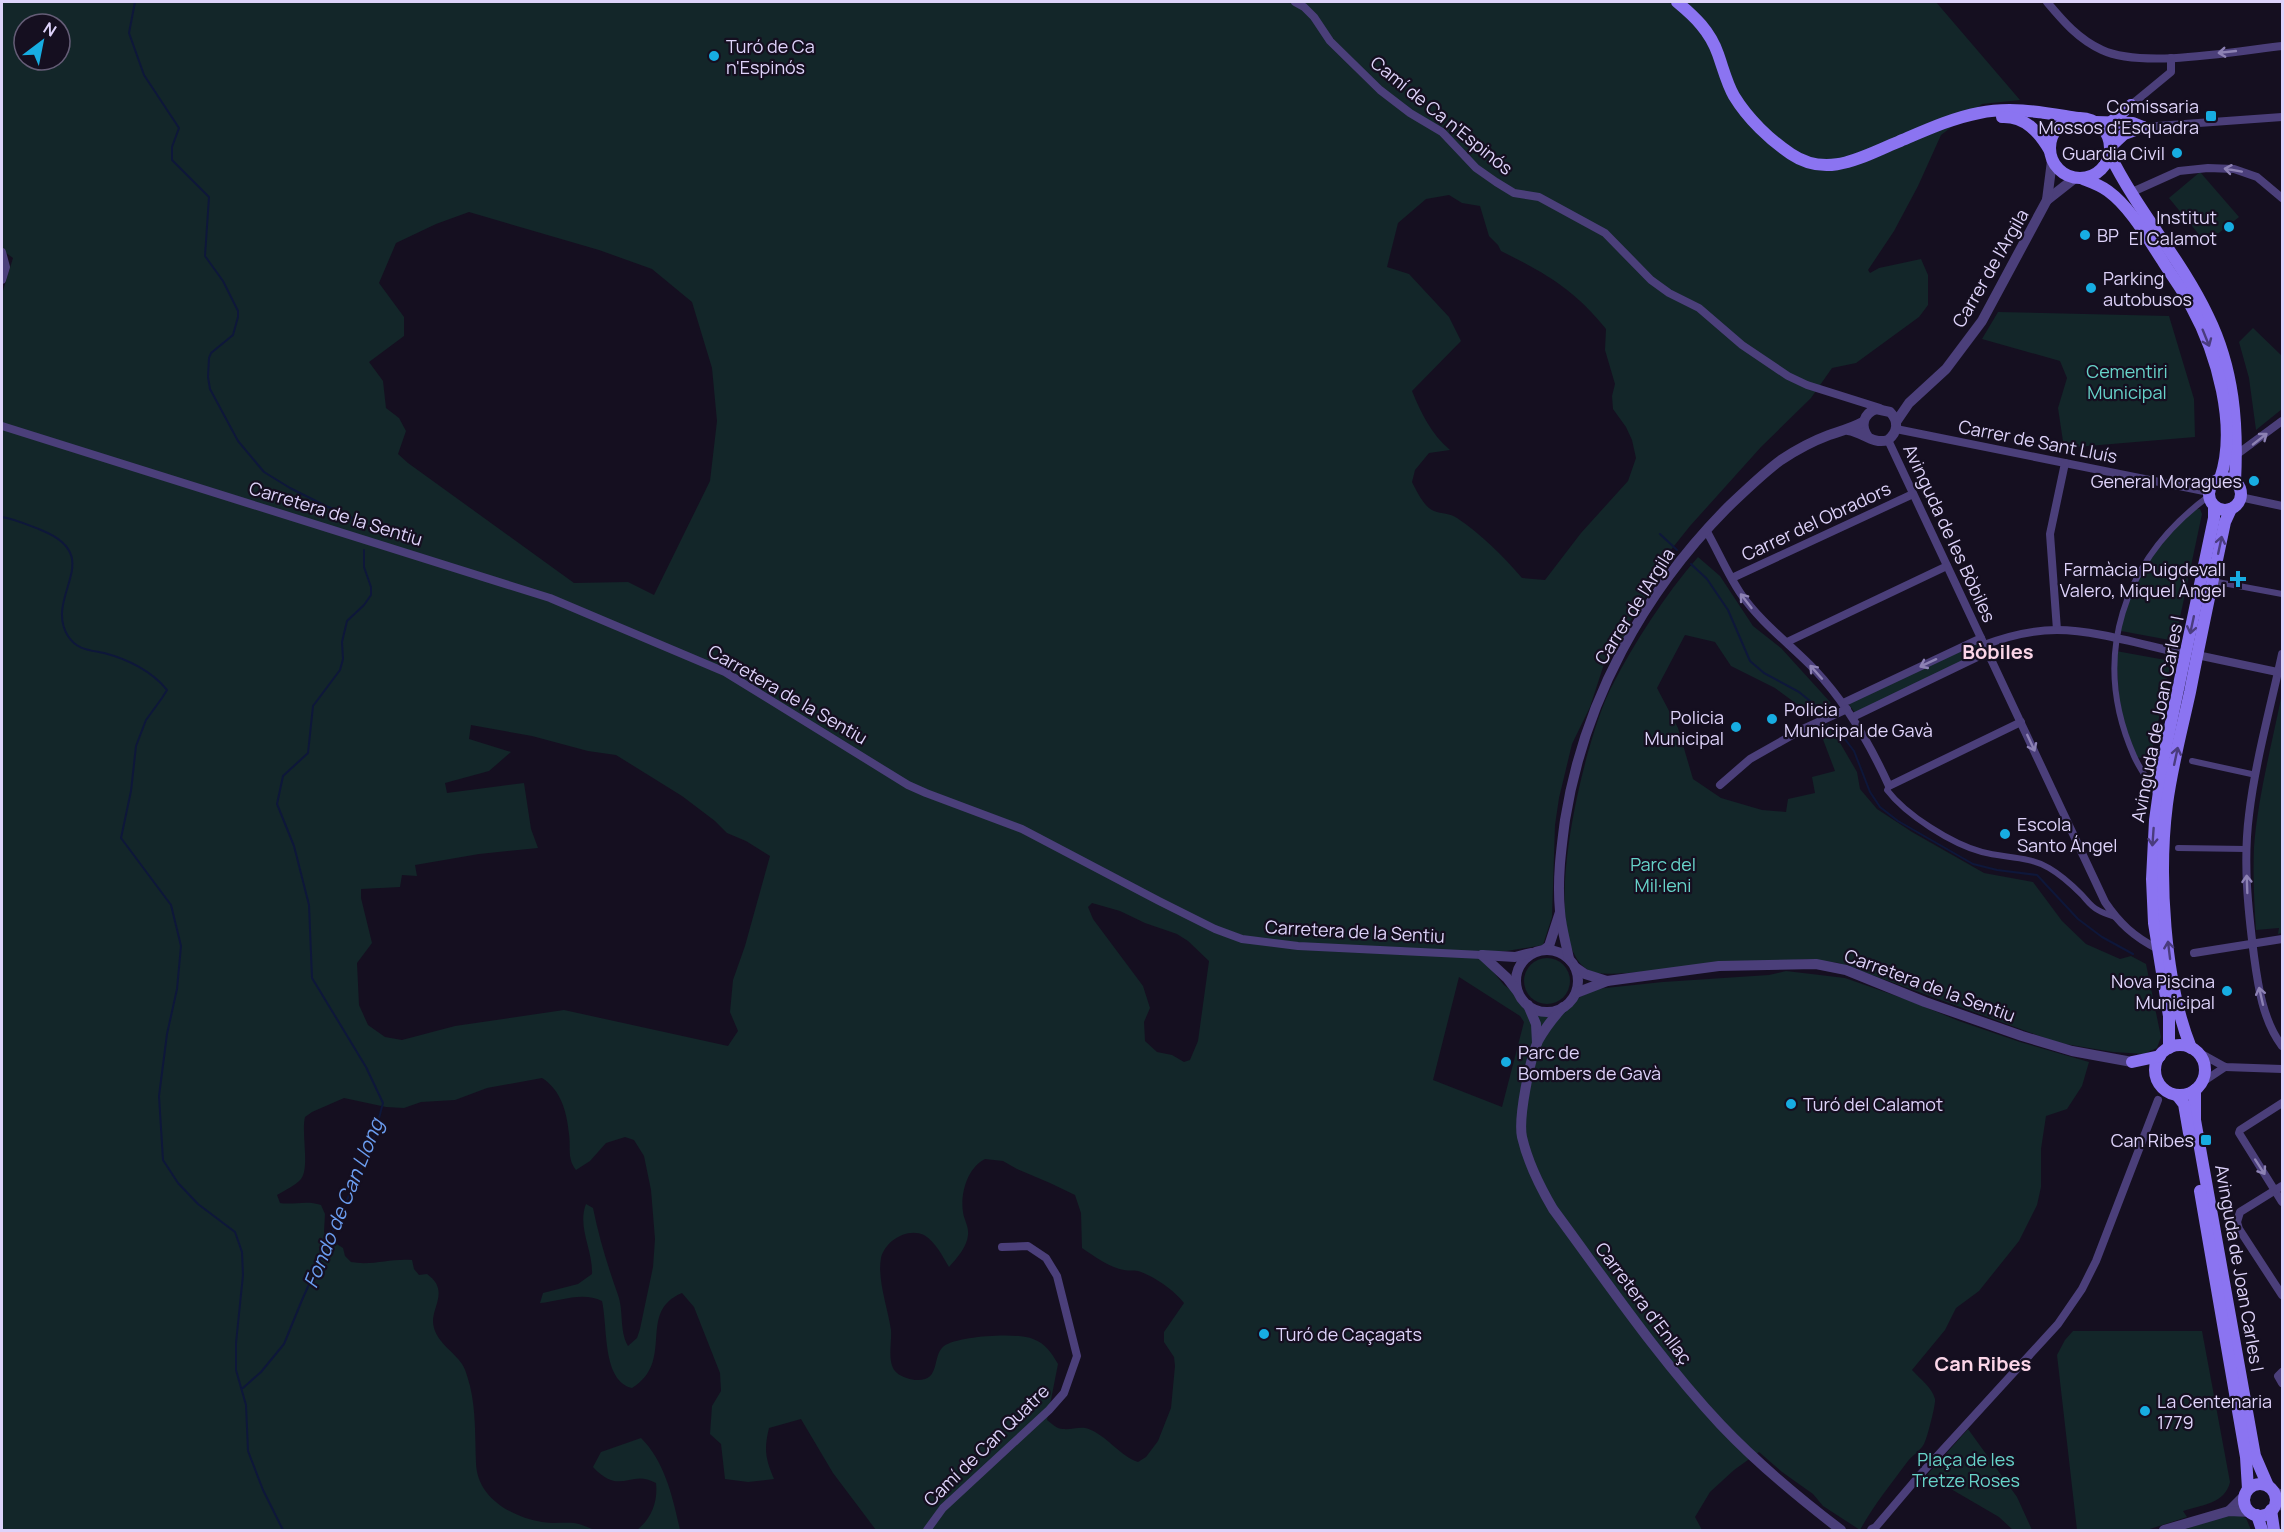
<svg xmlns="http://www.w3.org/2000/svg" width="2284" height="1532" font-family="Manrope,sans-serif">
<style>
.green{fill:#132629;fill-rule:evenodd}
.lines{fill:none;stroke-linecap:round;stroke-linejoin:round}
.stream{stroke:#0e173a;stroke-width:2}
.pedestrian{stroke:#4b3f7a;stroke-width:6}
.minor{stroke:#4b3f7a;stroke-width:8}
.tertiary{stroke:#4b3f7a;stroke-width:10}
.secondary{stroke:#8b74f1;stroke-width:12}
.oneway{stroke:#8d82b4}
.oneway2{stroke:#4a3c7e}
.poi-dot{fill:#17ade2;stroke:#150f20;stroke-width:2}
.labels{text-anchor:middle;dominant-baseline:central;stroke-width:4.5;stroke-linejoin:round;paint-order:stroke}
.poi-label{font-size:18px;fill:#ded3fa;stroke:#150f20;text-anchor:start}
.street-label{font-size:18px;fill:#ded3fa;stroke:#150f20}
.park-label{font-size:18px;fill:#67d3c9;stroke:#150f20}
.neighbourhood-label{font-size:20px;font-weight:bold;fill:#fbd5e7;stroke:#150f20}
.water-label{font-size:20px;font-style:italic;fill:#6b9df0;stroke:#150f20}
</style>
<rect width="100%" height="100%" fill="#150f20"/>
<g class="green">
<path d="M2 2H1936L2020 100 1982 104 1941 135 1918 186 1894 231 1868 270 1870 273 1879 268 1921 259 1928 275V305L1919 317 1856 363 1832 368 1811 398 1761 447 1690 526 1666 556 1653 577 1645 598 1629 623 1626 635 1605 661 1590 707 1572 744 1559 798 1555 825 1552 917 1543 945 1507 951 1477 952 1504 985 1554 1020 1578 998 1596 989 1663 982 1769 975 1786 971 1845 978 1908 1000 1959 1021 2020 1042 2089 1062 2082 1086 2067 1109 2046 1116 2041 1149V1187L2037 1205 2019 1241 1979 1291 1956 1308 1945 1330 1912 1370C1920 1379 1932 1387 1935 1399 1936 1404 1927 1439 1924 1444 1920 1451 1913 1455 1908 1461 1891 1484 1873 1506 1860 1530L1823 1506 1813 1494 1782 1472 1759 1452 1734 1470 1710 1492 1695 1517 1702 1530H876L833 1473 801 1419 769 1428C764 1449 765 1458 774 1479L748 1482 725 1479 721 1444 710 1434 712 1406 721 1391 720 1373 694 1307 682 1293C636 1312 676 1361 632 1388 602 1381 608 1327 602 1301 583 1291 560 1301 540 1303L543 1293 578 1284 592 1274C593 1250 577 1227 586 1204L593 1208C599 1238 608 1267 618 1295 624 1312 619 1330 628 1346L637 1338 640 1329 653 1267 655 1239 651 1190 644 1156 634 1140 625 1137 606 1143 590 1161 576 1170C567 1158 571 1149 569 1134 567 1112 561 1090 542 1078L487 1088 455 1100 421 1102 404 1108 386 1107 344 1098 312 1112 305 1117C301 1133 310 1167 301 1179 295 1186 285 1190 277 1195L280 1203C294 1205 307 1200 321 1205L325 1214 324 1232 329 1239 343 1248 345 1256 351 1262C372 1266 391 1258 412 1260L414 1269 419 1275 427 1274C452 1292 428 1309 434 1328 438 1343 454 1352 462 1364 466 1370 468 1379 470 1386 476 1411 475 1438 476 1463 477 1498 512 1517 542 1522 553 1524 564 1522 574 1523 582 1524 588 1528 596 1530H2V294L13 258 2 250ZM24 24H60V60H24ZM1449 195 1462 203 1480 206 1489 236 1498 245 1501 251C1545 273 1574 289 1606 329L1605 350 1615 384 1612 396 1613 409 1626 427 1632 440 1636 458 1628 481 1581 533 1545 580 1522 578C1503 556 1481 534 1457 518 1450 513 1442 514 1434 511 1424 507 1417 492 1412 482L1415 470 1429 453 1450 450C1431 434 1421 413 1412 391L1461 341 1449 317 1409 274 1387 267 1398 223 1426 199ZM469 212 599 250 652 269 692 302 712 368 717 421 710 481 654 595 628 582 574 583 408 463 398 454 406 431 399 418 386 408 383 381 369 362 404 336V317L379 283 396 243 436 224ZM471 725 532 736 588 751 616 755 682 796 715 821 727 833 746 841 770 856 745 946 733 980 730 1012 738 1031 728 1046 564 1010 455 1026 402 1040 385 1037 368 1025 359 1005 357 963 372 943 361 898V889L400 887 402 875 417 876 415 865 479 854 538 848 531 829 524 783 447 793 445 783 489 771 511 752 469 739ZM1092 903 1120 911 1145 923 1177 934 1188 941 1209 961 1198 1041 1190 1060 1184 1062 1172 1055 1157 1052 1145 1041 1144 1022 1150 1008 1143 986 1093 919 1088 907ZM1459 977 1520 1016 1524 1022 1502 1107 1433 1080ZM985 1159 1003 1161 1017 1169 1050 1183 1075 1195 1081 1213 1082 1248C1094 1256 1110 1268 1124 1270 1129 1271 1133 1270 1138 1271 1154 1276 1174 1290 1184 1303L1164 1332V1342L1174 1357 1175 1366 1171 1408 1158 1441 1146 1457 1138 1462C1120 1456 1109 1438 1091 1430 1082 1425 1073 1430 1063 1429 1057 1429 1052 1424 1047 1420L1058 1364C1051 1352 1046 1344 1033 1339 1017 1332 958 1336 944 1346 931 1356 942 1382 915 1380 908 1379 899 1376 895 1371 887 1361 892 1342 891 1330 888 1309 877 1279 881 1258 885 1241 907 1227 924 1235 935 1241 943 1257 949 1267 957 1258 967 1247 968 1235 969 1226 964 1220 963 1212 960 1193 968 1167 985 1159Z"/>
<path d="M2200 172 2239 217 2206 243 2169 198Z"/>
<path d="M1998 312 2169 316 2194 399 2195 437 2064 448 2058 408 2067 378 2060 361 1982 339Z"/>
<path d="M2253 328 2282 356V409L2256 430 2249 378 2239 342Z"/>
<path d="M2196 509H2200L2202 514 2175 641 2121 631C2128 582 2160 540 2196 509Z"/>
<path d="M1698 557 1720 576 1753 626 1781 648 1831 703 1813 716 1775 688 1731 666 1715 642 1685 635 1657 688 1678 728 1693 779 1721 798 1762 810 1786 812 1788 799 1815 793 1812 777 1835 771 1819 729 1829 724 1857 772 1860 789 1877 809 1912 832 1984 873 2033 882 2062 921 2086 944 2120 959 2131 956 2146 964 2161 1037 2157 1048 2144 1054 2113 1052 2059 1043 1839 963 1807 959 1628 973C1616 973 1599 976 1588 970 1534 937 1587 732 1612 686 1635 641 1665 595 1698 557Z"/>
<path d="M1980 642 1983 651 1855 713 1848 703Z"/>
<path d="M2116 651 2171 661 2150 760 2136 757 2123 721 2119 696Z"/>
<path d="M2282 693V933L2278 934 2279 928 2256 930C2254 903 2253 875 2254 847 2258 796 2272 744 2282 693Z"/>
<circle cx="1547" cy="981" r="23"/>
<path d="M2073 1331H2202L2230 1482C2225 1504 2201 1505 2183 1511L2187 1517 2147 1530H2077L2057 1355 2065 1340Z"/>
<path d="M1968 1429 2017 1497 2032 1530H2013L1999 1517 1927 1475Z"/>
<path d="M641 1438C665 1462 673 1498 680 1530H637C652 1518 658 1501 656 1483 630 1468 621 1497 593 1467L601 1452Z"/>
<path d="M2238 1515 2246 1518 2251 1530H2182L2226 1516Z"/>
</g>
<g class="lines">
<g class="stream">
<path d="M135 2 129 33 144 75 179 128 172 147V160L209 197 205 256 223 281 238 311V317L233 335 211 353 209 358 208 377 210 389 238 441 264 472 290 488 328 507 347 513 361 528"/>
<path d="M2 517C15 519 28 525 41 530 108 557 43 596 68 636 77 650 89 650 104 653 127 659 152 671 167 690L162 698 146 720 136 746 131 791 121 838 171 905 181 946 177 989 167 1034 159 1096 163 1160 178 1183 198 1204 235 1232 242 1252 243 1275 236 1343V1370L246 1405 248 1451 263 1490 283 1530"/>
<path d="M1660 534 1677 550"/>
<path d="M1691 564 1707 579 1728 610 1750 661 1764 673 1799 692 1826 714"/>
<path d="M1835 726 1854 751 1870 792 1880 807 1898 821 1973 864 1997 870 2037 875 2078 919 2102 937 2133 954"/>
<path d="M243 1388 261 1372 284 1344 302 1300 372 1144 383 1103 366 1067 312 978 309 905 294 846 277 804 283 776 308 753 313 706 340 670 343 659 342 642 347 621 364 605 371 595V587L364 567V550"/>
</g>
<g class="pedestrian">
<path d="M2212 581 2282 594"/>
<path d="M2192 761 2256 775"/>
<path d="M1889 786 1887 790C1906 815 1952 844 1982 852 2004 858 2029 856 2049 868 2061 875 2072 885 2081 894 2086 899 2091 907 2098 910 2103 913 2109 915 2115 917"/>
<path d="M2157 795C2150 782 2140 770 2134 756 2090 657 2123 559 2209 496"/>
<path d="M2178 848 2246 849"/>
</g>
<g class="minor">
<path d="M1295 2 1304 7 1314 17 1330 41 1380 90 1410 113 1442 132 1476 168 1496 182 1514 193 1539 197 1605 233 1651 280 1669 293 1699 308 1742 345 1788 376 1807 385 1880 408"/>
<path d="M2047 2C2063 21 2078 39 2102 50 2143 69 2237 51 2282 46"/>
<path d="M2131 105 2171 72V58"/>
<path d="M2143 127 2282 117"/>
<path d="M2130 193 2179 171 2208 168 2234 169 2257 177 2282 198"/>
<path d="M2 252 6 267 2 280"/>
<path d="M2 426 550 598 725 672 908 785 926 793 1022 829 1159 901 1215 929 1242 939 1298 946 1482 955"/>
<path d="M1896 429 2209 492"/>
<path d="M1888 440 2105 902C2119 923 2134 937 2158 949"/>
<path d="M2236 455 2282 421"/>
<path d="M2240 497 2282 506"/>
<path d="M1706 530C1718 551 1728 575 1741 594 1761 623 1791 645 1815 670 1847 704 1870 744 1889 786L2021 722"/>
<path d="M1732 578 1913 494"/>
<path d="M2057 630 2050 534 2065 463"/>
<path d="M1787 642 1947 566"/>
<path d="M1984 645C2008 636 2032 630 2057 630 2096 630 2146 646 2185 654"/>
<path d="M2282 654C2271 705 2255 763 2249 815 2243 862 2248 909 2254 956 2258 986 2263 1021 2282 1046"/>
<path d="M2197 655 2282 673"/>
<path d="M1843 703 1981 638"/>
<path d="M1853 717 1988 652"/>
<path d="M1720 785 1750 759 1803 729 1847 709"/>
<path d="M2194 953 2282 939"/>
<path d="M2198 1052 2225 1067 2282 1069"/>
<path d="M2201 1083 2225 1067"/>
<path d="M2282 1103 2240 1130 2239 1133 2282 1202"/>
<path d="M2282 1186 2240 1212 2237 1222 2239 1229 2282 1295"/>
<path d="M2282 1372 2278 1376 2282 1383"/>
<path d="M2272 1490 2282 1494"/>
<path d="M2274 1507 2282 1506"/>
<path d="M1874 1529 1919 1476 2058 1324 2082 1289 2096 1261 2158 1100"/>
<path d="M927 1530 943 1508 1049 1410 1064 1393 1077 1356 1057 1276 1046 1258 1028 1246 1002 1247"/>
</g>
<g class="tertiary">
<path d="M2047 200 2075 178"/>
<path d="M1896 422 1909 403 1946 369 1982 321 2047 200 2052 161"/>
<path d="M1848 430C1863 432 1873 445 1888 440 1898 432 1899 421 1890 412L1876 409C1863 414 1860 426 1868 437"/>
<path d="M1544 950 1549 946 1560 912"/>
<circle cx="1547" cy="981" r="31"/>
<path d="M1482 955 1507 978 1517 991"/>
<path d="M1482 955 1515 957 1531 953"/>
<path d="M1569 959C1566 943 1561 927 1560 911 1557 880 1561 850 1565 820 1584 701 1643 593 1727 508 1745 491 1762 474 1781 460 1796 450 1813 441 1829 435 1841 431 1852 428 1863 422"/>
<path d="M1575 967 1585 974 1607 981"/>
<path d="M1576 993 1607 981 1719 966 1816 964 1846 970 1925 1002 2022 1036 2072 1051 2132 1062"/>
<path d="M1528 1005 1536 1024 1537 1043"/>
<path d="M1563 1007C1553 1018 1545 1028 1538 1041 1530 1059 1518 1118 1522 1137 1528 1163 1540 1187 1553 1209 1607 1282 1659 1359 1721 1425 1758 1464 1799 1498 1841 1530"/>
<path d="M2229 1511 2245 1495"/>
<path d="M1872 1530 1874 1529"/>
<path d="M2164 1530 2229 1511 2250 1512"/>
</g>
<g class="secondary">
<path d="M1677 2C1695 17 1710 31 1718 54 1723 68 1727 84 1734 96 1748 119 1770 140 1791 154 1828 179 1863 156 1898 142 1924 131 1952 118 1979 113 2013 106 2045 113 2078 118"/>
<path d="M2002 117C2025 116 2039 132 2050 151"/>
<circle cx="2080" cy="148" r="30"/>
<path d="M2095 122 2133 123 2143 127"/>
<path d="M2111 122 2131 105"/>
<path d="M2110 147 2124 134 2143 127"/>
<path d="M2110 155C2138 212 2181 259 2208 316 2234 369 2238 424 2235 482"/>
<path d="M2083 179C2091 182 2100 185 2108 191 2130 207 2147 237 2162 260 2171 275 2183 290 2191 306 2217 353 2238 427 2220 479"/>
<circle cx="2225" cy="494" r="16"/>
<circle cx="2180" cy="1070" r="25"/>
<path d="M2169 1048V1016L2154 923 2152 879 2155 820 2164 756 2214 518V506"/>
<path d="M2191 1048C2164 981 2158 875 2167 804 2172 766 2182 729 2190 692 2201 635 2213 579 2225 522L2231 509"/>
<path d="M2132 1062 2160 1056"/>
<path d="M2195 1090V1120L2255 1456 2268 1486"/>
<path d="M2177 1095 2184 1104 2189 1133"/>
<path d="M2200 1191 2246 1457 2248 1489"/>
<circle cx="2260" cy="1500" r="16"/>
<path d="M2271 1510 2274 1530"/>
<path d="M2257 1515 2262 1530"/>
</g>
</g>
<defs><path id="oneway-shaft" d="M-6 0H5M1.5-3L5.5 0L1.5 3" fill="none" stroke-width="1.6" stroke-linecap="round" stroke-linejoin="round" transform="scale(1.5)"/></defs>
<g class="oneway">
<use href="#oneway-shaft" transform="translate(2227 52) rotate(174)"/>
<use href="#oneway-shaft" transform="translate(2233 170) rotate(-170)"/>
<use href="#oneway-shaft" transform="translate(2260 439) rotate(-38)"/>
<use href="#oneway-shaft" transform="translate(1746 601) rotate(-128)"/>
<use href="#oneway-shaft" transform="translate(1928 663) rotate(155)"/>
<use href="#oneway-shaft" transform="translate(1816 672) rotate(-132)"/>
<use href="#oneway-shaft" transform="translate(2031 743) rotate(65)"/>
<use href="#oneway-shaft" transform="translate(2247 884) rotate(-92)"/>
<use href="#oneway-shaft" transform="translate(2261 996) rotate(-103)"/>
<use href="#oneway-shaft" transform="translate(2260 1167) rotate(57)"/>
</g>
<g class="oneway2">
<use href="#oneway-shaft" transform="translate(2206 338) rotate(68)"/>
<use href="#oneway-shaft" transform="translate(2220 545) rotate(-78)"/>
<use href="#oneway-shaft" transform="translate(2192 625) rotate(102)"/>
<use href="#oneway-shaft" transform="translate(2176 756) rotate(-78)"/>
<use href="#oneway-shaft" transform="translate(2153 837) rotate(94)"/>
<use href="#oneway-shaft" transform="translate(2169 950) rotate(-97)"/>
</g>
<g class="poi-dot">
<circle cx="714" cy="56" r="6"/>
<rect x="2205" y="110" width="12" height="12" rx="3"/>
<circle cx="2177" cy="153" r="6"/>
<circle cx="2229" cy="227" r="6"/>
<circle cx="2085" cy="235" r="6"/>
<circle cx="2091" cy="288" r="6"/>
<circle cx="2254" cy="481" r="6"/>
<path d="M2235 570h6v6h6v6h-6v6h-6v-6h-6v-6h6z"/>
<circle cx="1772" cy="719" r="6"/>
<circle cx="1736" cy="727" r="6"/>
<circle cx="2005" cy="834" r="6"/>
<circle cx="2227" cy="991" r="6"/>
<circle cx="1506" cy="1062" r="6"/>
<circle cx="1791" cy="1104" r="6"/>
<rect x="2200" y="1134" width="12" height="12" rx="3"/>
<circle cx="1264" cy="1334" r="6"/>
<circle cx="2145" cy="1411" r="6"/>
</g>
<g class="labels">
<g class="poi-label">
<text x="726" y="46">Turó de Ca<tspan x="726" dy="21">n'Espinós</tspan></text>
<text x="2199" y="106" text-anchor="end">Comissaria<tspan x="2199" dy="21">Mossos d'Esquadra</tspan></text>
<text x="2165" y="153" text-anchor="end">Guardia Civil</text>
<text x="2217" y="217" text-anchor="end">Institut<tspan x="2217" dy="21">El Calamot</tspan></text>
<text x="2097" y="235">BP</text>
<text x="2103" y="278">Parking<tspan x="2103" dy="21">autobusos</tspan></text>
<text x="2242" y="481" text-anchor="end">General Moragues</text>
<text x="2226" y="569" text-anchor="end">Farmàcia Puigdevall<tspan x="2226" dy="21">Valero, Miquel Àngel</tspan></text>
<text x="1784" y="709">Policia<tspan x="1784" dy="21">Municipal de Gavà</tspan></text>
<text x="1724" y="717" text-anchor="end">Policia<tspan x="1724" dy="21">Municipal</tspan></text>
<text x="2017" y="824">Escola<tspan x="2017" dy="21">Santo Ángel</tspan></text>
<text x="2215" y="981" text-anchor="end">Nova Piscina<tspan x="2215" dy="21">Municipal</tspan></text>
<text x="1518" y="1052">Parc de<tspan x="1518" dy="21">Bombers de Gavà</tspan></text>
<text x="1803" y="1104">Turó del Calamot</text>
<text x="2194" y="1140" text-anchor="end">Can Ribes</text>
<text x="1276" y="1334">Turó de Caçagats</text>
<text x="2157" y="1401">La Centenaria<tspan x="2157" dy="21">1779</tspan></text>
</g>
<g class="street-label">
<text transform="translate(1442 115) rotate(39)">Camí de Ca n'Espinós</text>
<text transform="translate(1990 268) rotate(-60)">Carrer de l'Argila</text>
<text transform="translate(2038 441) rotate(11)">Carrer de Sant Lluís</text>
<text transform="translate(336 513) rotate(17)">Carretera de la Sentiu</text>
<text transform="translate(1816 521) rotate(-25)">Carrer del Obradors</text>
<text transform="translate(1950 533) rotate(65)">Avinguda de les Bòbiles</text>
<text transform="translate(1634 606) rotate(-58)">Carrer de l'Argila</text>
<text transform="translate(788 694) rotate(30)">Carretera de la Sentiu</text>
<text transform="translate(2157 719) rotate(-79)">Avinguda de Joan Carles I</text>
<text transform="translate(1355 931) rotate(3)">Carretera de la Sentiu</text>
<text transform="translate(1930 985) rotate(20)">Carretera de la Sentiu</text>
<text transform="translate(2240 1268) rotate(80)">Avinguda de Joan Carles I</text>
<text transform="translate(1644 1303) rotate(53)">Carretera d'Enllaç</text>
<text transform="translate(986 1445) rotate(-44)">Camí de Can Quatre</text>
</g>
<g class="park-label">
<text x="2127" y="371">Cementiri<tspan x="2127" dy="21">Municipal</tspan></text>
<text x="1663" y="864">Parc del<tspan x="1663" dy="21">Mil·leni</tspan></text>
<text x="1966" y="1459">Plaça de les<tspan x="1966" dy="21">Tretze Roses</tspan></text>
</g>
<g class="neighbourhood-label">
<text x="1998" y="651">Bòbiles</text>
<text x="1983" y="1363">Can Ribes</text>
</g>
<g class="water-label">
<text transform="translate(343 1203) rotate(-68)">Fondo de Can Llong</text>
</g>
</g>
<rect width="2284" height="1532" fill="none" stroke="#ded3fa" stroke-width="6"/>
<g transform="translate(42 42) rotate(32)"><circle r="28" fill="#150f20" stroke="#655d77" stroke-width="1.5"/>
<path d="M0-4.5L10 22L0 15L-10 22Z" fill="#17ade2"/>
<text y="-9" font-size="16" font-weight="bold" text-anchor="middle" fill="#ded3fa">N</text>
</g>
</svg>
